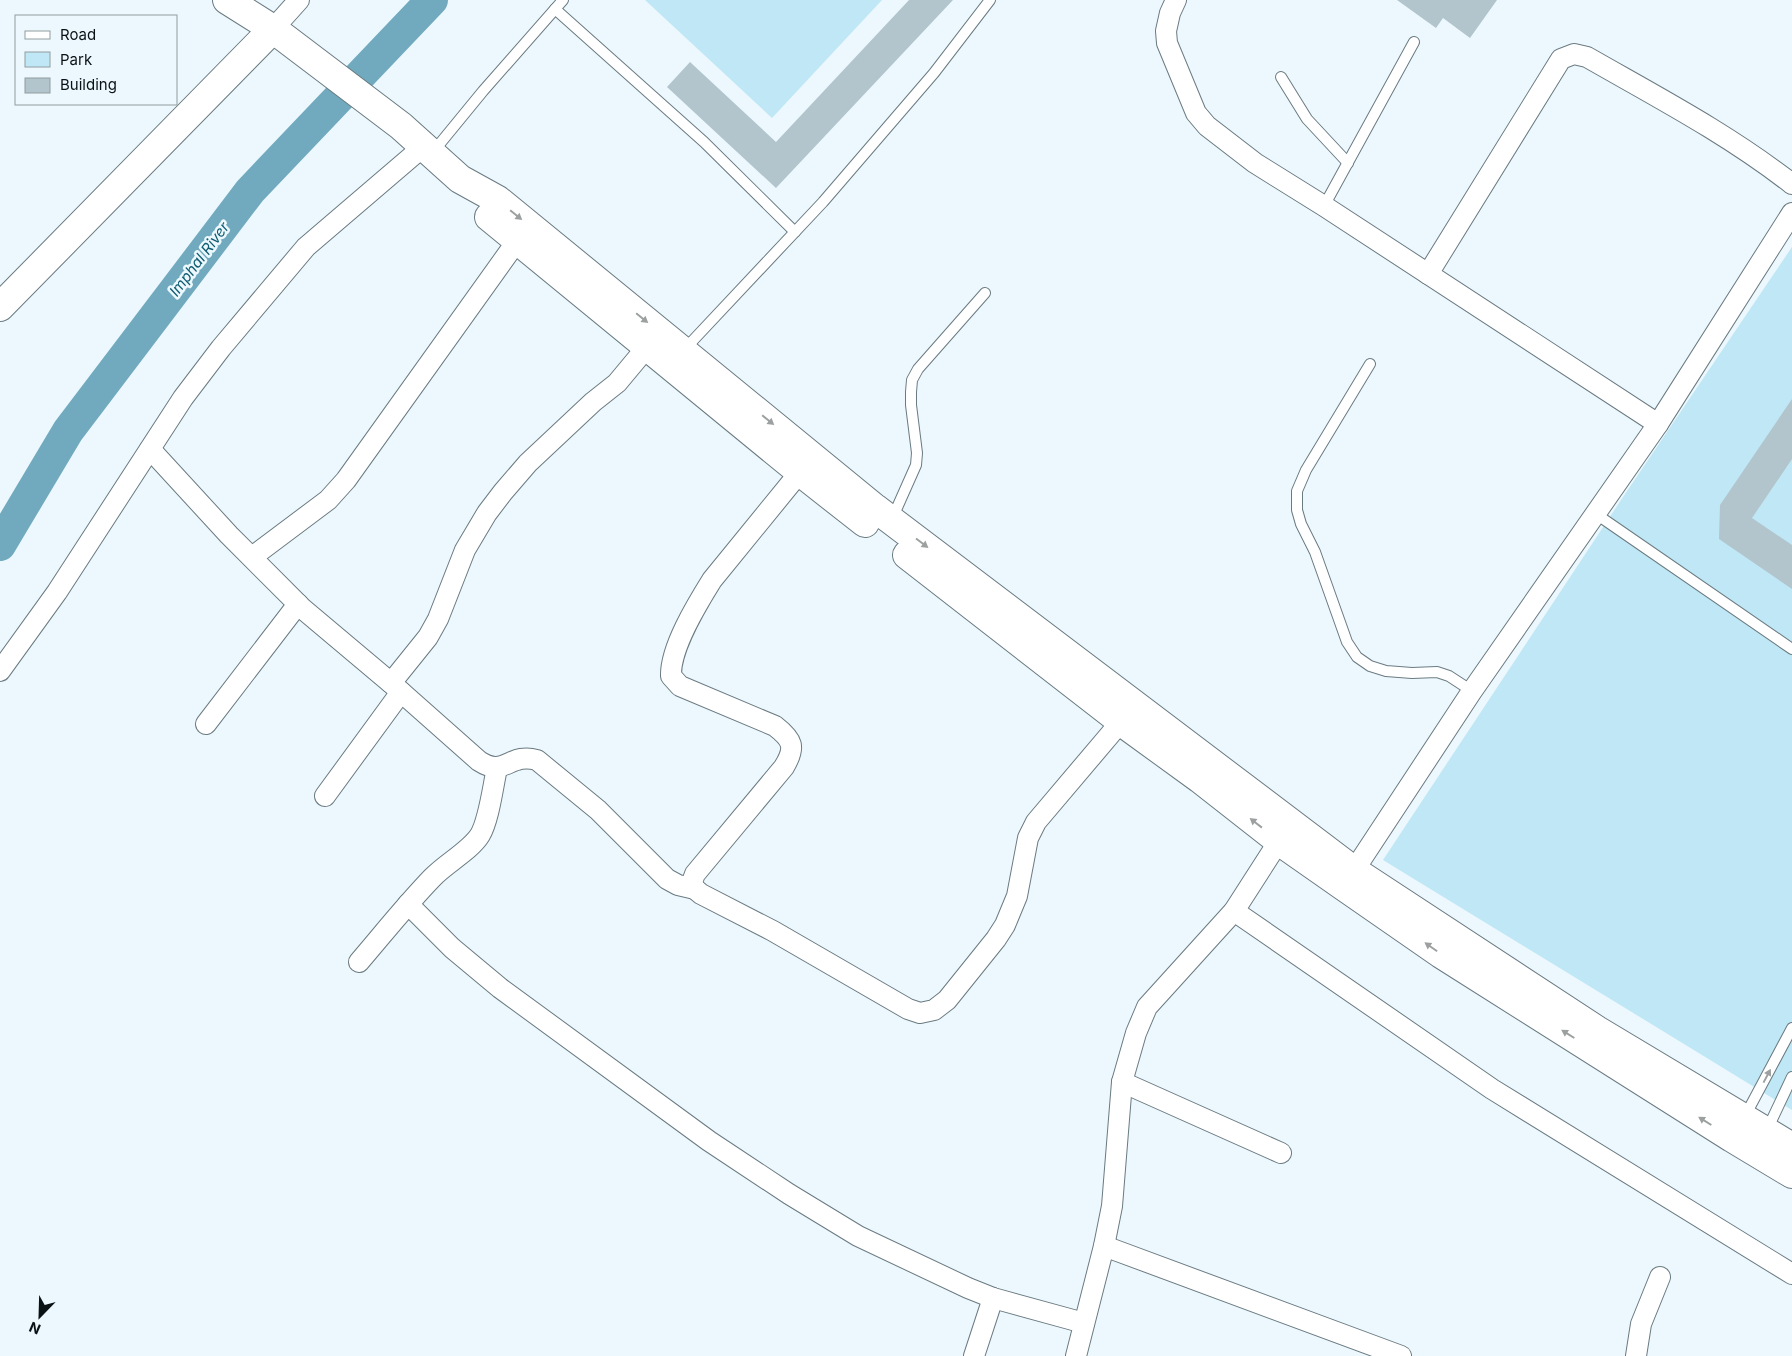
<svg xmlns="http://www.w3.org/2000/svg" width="1792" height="1356" font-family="Inter,sans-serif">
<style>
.park{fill:#bfe7f5}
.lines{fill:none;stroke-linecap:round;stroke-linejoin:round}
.river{stroke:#71aabe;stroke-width:32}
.building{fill:#b2c5cc}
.service-casing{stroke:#6a7b82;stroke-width:12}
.minor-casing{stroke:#6a7b82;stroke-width:22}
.secondary-casing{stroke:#6a7b82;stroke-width:30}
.service{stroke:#fff;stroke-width:10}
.minor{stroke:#fff;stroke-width:20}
.secondary{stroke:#fff;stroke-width:28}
.oneway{fill:#9da0a1}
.labels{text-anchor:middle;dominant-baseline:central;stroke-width:5;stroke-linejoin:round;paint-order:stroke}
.water-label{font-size:15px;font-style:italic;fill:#0f5c72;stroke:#ecf8fd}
</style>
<rect width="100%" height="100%" fill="#ecf8fd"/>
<g class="park">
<path d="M645 0H882L772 118Z"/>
<path d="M1792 247V1110L1383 860 1621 500Z"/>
</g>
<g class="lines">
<path class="river" d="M0 545 68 431 250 191 432 0"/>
</g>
<g class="building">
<path d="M909 0H953L776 188 667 87 690 62 776 142Z"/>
<path d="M1397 0H1497L1470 38 1443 18 1436 28Z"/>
<path d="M1792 399V459L1752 518 1792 545V589L1719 539 1720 505Z"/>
</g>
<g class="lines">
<g class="service-casing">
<g id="service">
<path d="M555 9 704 142 795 232"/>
<path d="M1281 77 1307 119 1348 163"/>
<path d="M433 152 483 91 563 0"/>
<path d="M1324 206 1414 42"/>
<path d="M683 351 823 202 934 73 990 0"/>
<path d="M1370 364 1306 470 1297 491V510L1301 524 1315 552 1347 642 1357 657 1370 666 1386 671 1412 673 1437 672 1449 676 1472 691"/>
<path d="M1596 514 1792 649"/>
<path d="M892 519 916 465 917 453 911 405V392L912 380 918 369 985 293"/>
<path d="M1744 1118 1792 1028"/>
<path d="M1767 1130 1792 1077"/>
</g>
</g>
<g class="minor-casing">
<g id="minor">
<path d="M1176 0 1170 13 1166 31 1167 43 1196 113 1207 126 1255 163 1324 206 1658 424"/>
<path d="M273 29 299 0"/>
<path d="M1428 274 1561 59 1574 54 1587 57C1657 97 1728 134 1792 184"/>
<path d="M150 449 229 535 303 609 391 683 479 761C505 778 509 752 537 760L598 810 667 879 678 885 695 889"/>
<path d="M800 472 712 580C697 604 670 648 671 676L680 686 775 726C793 740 796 747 784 767L695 874 692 882 695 889 701 894 773 931 908 1009 920 1013 934 1010 947 1000 996 939 1005 925 1017 896 1028 838 1036 822 1130 711"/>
<path d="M252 557 328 500 346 480 517 241"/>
<path d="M0 671 57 592 183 398 221 348 306 247 424 146"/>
<path d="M391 683 428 637 438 619 465 550 487 513 503 492 528 463 593 402 617 383 647 347"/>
<path d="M206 724 298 604"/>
<path d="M325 796 401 692"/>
<path d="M1347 881 1472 691 1658 424 1792 213"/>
<path d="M408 904 452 948 500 988 709 1141 789 1194 858 1236 968 1288 993 1298 1084 1323"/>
<path d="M1234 911 1492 1089 1792 1274"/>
<path d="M359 962C383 934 406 905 432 878 446 863 470 851 480 835 489 820 493 786 497 768"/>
<path d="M1122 1082 1281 1153"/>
<path d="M1104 1246 1401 1356"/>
<path d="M974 1356 993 1298"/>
<path d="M1076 1356 1104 1246 1112 1206 1122 1082 1136 1033 1147 1007 1234 911 1279 841 1287 832"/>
<path d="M1636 1356 1641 1324 1660 1277"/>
</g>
</g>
<g class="secondary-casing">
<g id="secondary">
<path d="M227 0 273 29 401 126 460 179 498 200 875 508 1353 870 1597 1030 1792 1147"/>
<path d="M489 217 800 472 865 523"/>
<path d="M0 307 273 29"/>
<path d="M907 555 1127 726 1200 779 1283 844 1343 886 1441 954 1732 1138 1792 1174"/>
</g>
</g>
<use href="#service" class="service"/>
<use href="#minor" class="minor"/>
<use href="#secondary" class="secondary"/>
</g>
<defs><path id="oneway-solid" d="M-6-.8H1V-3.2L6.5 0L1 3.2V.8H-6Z" transform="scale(1.25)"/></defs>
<g class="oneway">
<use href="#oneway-solid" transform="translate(516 215) rotate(39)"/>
<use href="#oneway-solid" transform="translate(642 318) rotate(39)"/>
<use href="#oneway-solid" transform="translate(768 420) rotate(39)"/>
<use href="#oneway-solid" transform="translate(922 543) rotate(37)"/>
<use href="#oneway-solid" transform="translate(1256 823) rotate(-142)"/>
<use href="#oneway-solid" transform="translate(1431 947) rotate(-145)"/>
<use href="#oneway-solid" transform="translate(1568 1034) rotate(-148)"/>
<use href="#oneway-solid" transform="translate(1767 1076) rotate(-62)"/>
<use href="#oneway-solid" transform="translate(1705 1121) rotate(-148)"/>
</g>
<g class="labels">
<g class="water-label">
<text transform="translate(199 259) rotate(-53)">Imphal River</text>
</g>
</g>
<rect x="15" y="15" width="162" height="90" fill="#ecf8fd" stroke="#929ca0"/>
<rect x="25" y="31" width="25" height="8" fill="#ffffff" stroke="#929ca0"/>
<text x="60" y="40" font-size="15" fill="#0b1215">Road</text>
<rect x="25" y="52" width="25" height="15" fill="#bfe7f5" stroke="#929ca0"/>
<text x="60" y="65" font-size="15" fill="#0b1215">Park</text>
<rect x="25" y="78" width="25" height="15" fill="#b2c5cc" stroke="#929ca0"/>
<text x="60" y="90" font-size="15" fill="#0b1215">Building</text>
<g transform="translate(40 1316) rotate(203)" stroke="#ecf8fd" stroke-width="4" paint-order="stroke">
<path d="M0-4L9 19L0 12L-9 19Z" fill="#0b1215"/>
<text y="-8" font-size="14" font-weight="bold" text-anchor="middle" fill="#0b1215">N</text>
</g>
</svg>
